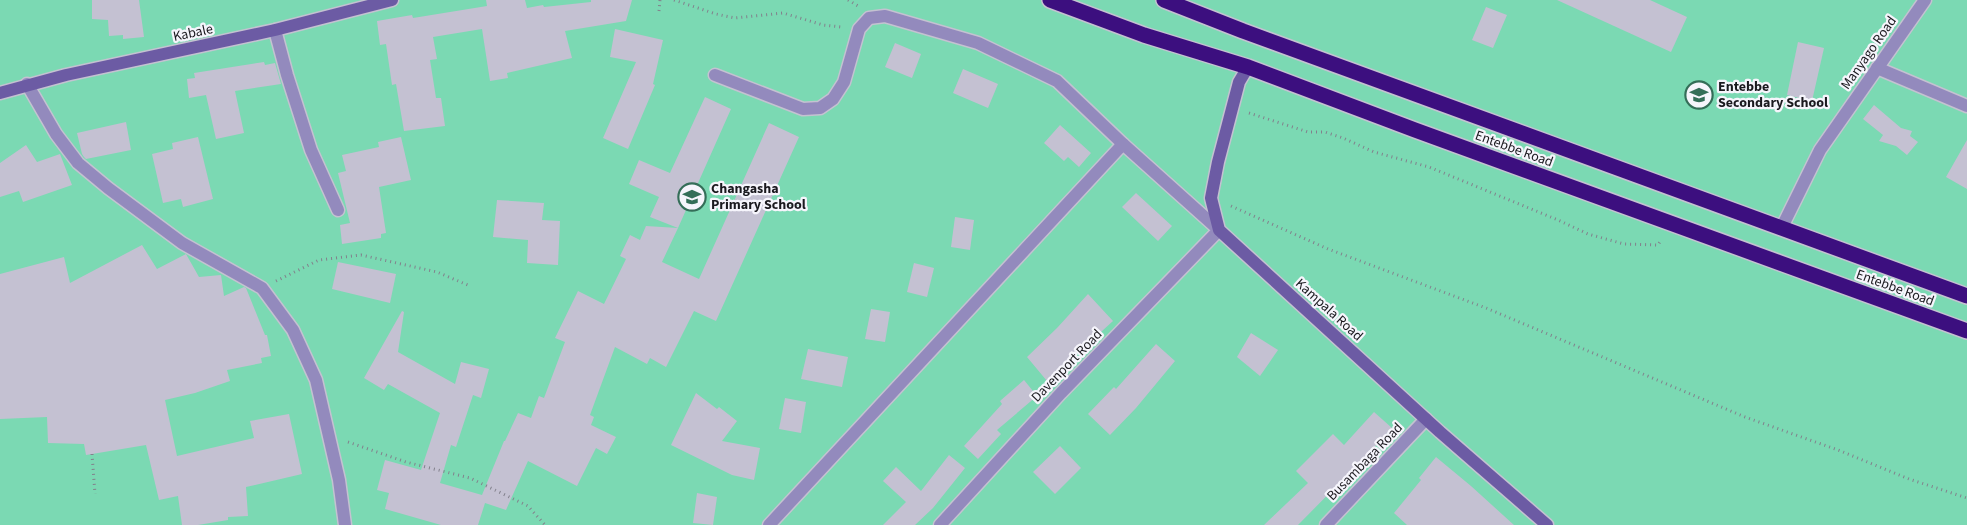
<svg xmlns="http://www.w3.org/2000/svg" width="1967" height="525" font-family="'Source Sans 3',sans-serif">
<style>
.water{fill:#7bd9b3}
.building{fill:#c4c1d2}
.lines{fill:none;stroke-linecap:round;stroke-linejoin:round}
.street-casing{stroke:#c4c2d1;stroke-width:15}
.secondary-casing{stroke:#c4c2d1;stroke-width:15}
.highway-casing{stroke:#c4c2d1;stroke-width:18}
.path{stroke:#82818c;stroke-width:3;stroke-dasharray:1 4;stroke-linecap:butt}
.street{stroke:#938abd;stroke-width:12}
.secondary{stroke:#6c5ba4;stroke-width:12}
.highway{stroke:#3c0f7f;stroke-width:15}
.labels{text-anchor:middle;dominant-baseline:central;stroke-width:4.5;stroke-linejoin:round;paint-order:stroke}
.street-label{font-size:14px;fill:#1a191e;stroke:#f6f5fc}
.poi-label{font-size:14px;font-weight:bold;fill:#1a191e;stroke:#f6f5fc;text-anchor:start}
</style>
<rect width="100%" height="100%" fill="#e9e7f8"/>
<rect class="water" x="0" y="0" width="1967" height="525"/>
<g class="building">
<path d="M92 0H139L144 37 123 39V35L109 36 108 20 92 19Z"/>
<path d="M486 0H525L527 8 543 5 544 7 591 2V0H632L626 21 565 31 572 58 507 73 508 78 490 81 482 29 433 37 437 59 430 60 436 98H441L445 126 404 131 396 84 392 85 386 44 380 45 377 21 412 15 413 18 487 6Z"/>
<path d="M1557 0H1650L1687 17 1671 52Z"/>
<path d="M1486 7 1507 15 1493 48 1472 40Z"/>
<path d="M615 29 663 40 653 84 655 85 628 149 603 138 636 62 610 57Z"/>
<path d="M1798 42 1824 48 1812 101 1787 95Z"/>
<path d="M895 43 921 54 912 78 885 67Z"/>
<path d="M264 62 265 65 275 63 281 84 235 91 244 133 216 139 206 95 189 98 187 79 195 78 194 73Z"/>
<path d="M963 69 998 84 988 108 953 93Z"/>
<path d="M705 97 731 109 678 228 650 217 659 197 629 184 639 160 670 173Z"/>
<path d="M1874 105 1901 128 1912 131 1910 136 1918 142 1907 155 1896 146 1879 141 1883 135 1863 119Z"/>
<path d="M126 122 131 150 86 159 84 157 82 154 77 133Z"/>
<path d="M769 123 799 137 716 321 694 311 666 367 650 358 647 364 615 347 590 415 594 417 591 425 616 437 607 454 596 448 577 486 528 461 506 510 485 503 478 525H441L385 509 389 493 377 490 385 460 421 470 440 413 388 384 384 390 364 378 402 311 404 312 398 352 455 384 461 362 489 369 481 398 473 395 456 447 451 445 440 483 482 495 504 441H505L518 413 531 418 539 396 544 398 565 342 555 338 578 291 604 304 626 259 620 256 630 235 640 240 646 226 678 228 662 262 699 279Z"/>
<path d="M1060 125 1091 153 1079 167 1068 157 1064 161 1044 143Z"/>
<path d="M198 137 213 199 183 207 181 199 163 203 152 154 173 149 172 143Z"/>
<path d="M401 137 411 180 379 187 386 233 381 234V238L342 244 340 225 350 223 338 173 346 171 342 155 379 147 378 142Z"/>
<path d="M1967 140V189L1946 177Z"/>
<path d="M26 145 37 162 60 154 72 185 23 202 19 191 0 197V163Z"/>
<path d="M1136 193 1172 226 1158 241 1122 207Z"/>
<path d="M497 200 544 203 542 220 560 221 558 265 527 263 528 240 493 237Z"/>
<path d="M955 217 974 220 970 250 951 247Z"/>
<path d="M142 245 157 269 186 254 199 277 221 275 224 296 244 287 246 288 265 335H267L271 356 261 358 262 363 227 370 230 381 195 393 165 400 177 456 254 438 250 421 289 414 302 474 246 487 248 516 228 517V520L198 525H182L178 496 159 500 146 445 86 455 84 444 48 443 47 417 0 419V274L64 257 70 283Z"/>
<path d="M338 262 396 274 390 303 332 289Z"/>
<path d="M914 263 934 268 927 297 907 292Z"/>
<path d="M1088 294 1113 321 1047 381 1027 357 1057 328Z"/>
<path d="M871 309 890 312 885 342 865 339Z"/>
<path d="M1251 333 1278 350 1260 376 1237 357Z"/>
<path d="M1156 344 1175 361 1136 408 1110 435 1088 414 1114 387 1116 389Z"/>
<path d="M808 349 848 357 842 387 801 379Z"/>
<path d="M1024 380 1037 396 997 430 1001 434 978 459 964 446 1002 404 1000 401Z"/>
<path d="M696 393 717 409 719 407 737 421 722 441 760 448 754 480 732 475 671 445Z"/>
<path d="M785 398 806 402 801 433 779 429Z"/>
<path d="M1374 412 1392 428 1369 453 1298 525H1264L1308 483 1296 471 1333 434 1344 445Z"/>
<path d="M1060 446 1081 468 1055 494 1033 472Z"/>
<path d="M949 455 965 468 933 508 915 525H883L906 502 883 481 896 467 921 491Z"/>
<path d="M1436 457 1471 486 1514 525H1407L1394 513 1421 480 1419 478Z"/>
<path d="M697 493 717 497 713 525 693 523Z"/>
</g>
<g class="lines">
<g class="street-casing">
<g id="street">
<path d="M275 30 287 75 311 150 338 210"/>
<path d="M1877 68 1967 106"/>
<path d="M715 75 803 109 820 108 833 99 844 82 859 29 869 18 885 16 978 43 1057 81 1123 144"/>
<path d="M27 84 56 134 78 163 108 188 182 243 262 288 293 330 316 380 339 480 345 525"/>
<path d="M1781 229 1820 150 1925 0"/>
<path d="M769 525 1123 144 1219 230 1061 393 940 525"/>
<path d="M1326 525 1426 419"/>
</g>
</g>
<g class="secondary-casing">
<g id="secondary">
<path d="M1248 67 1239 82 1218 162 1211 198 1219 230 1440 432 1547 525"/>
<path d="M0 93 66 75 275 30 392 0"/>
</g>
</g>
<g class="highway-casing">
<g id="highway">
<path d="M1050 0 1144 35 1248 67 1415 130 1967 331"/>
<path d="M1164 0 1243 31 1967 296"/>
</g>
</g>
<g class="path">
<path d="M674 0 716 14 735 18 783 13 823 25 841 27"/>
<path d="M848 0 858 6"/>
<path d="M659 11 660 0"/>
<path d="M1249 113 1308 132H1325L1343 138 1374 152 1429 167 1558 220 1588 234 1624 244 1658 245 1661 240"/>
<path d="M1231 206 1328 249 1486 308 1745 417 1838 450 1909 479 1967 498"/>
<path d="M276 281 319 260 361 255 437 272 470 286"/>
<path d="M348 442 406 462 470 478 528 506 545 525"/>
<path d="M92 454 95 494"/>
</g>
<use href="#street" class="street"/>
<use href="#secondary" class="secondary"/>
<use href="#highway" class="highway"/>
</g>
<defs>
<g id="school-ring" transform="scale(1.4375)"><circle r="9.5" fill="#f6f5fc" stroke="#346e58" stroke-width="1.5"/><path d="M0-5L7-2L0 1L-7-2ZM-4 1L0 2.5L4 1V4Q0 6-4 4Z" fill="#346e58"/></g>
</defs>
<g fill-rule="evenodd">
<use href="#school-ring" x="1699" y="95"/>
<use href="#school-ring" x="692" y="197"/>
</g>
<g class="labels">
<g class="street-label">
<text transform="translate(193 33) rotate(-12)">Kabale</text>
<text transform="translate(1869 53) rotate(-55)">Manyago Road</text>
<text transform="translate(1514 149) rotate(20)">Entebbe Road</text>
<text transform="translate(1895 288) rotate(20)">Entebbe Road</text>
<text transform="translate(1329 310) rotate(42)">Kampala Road</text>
<text transform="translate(1067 366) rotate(-46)">Davenport Road</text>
<text transform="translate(1365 462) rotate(-46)">Busambaga Road</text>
</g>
<g class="poi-label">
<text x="1718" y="87">Entebbe<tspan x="1718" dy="16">Secondary School</tspan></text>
<text x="711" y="189">Changasha<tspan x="711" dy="16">Primary School</tspan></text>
</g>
</g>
</svg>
